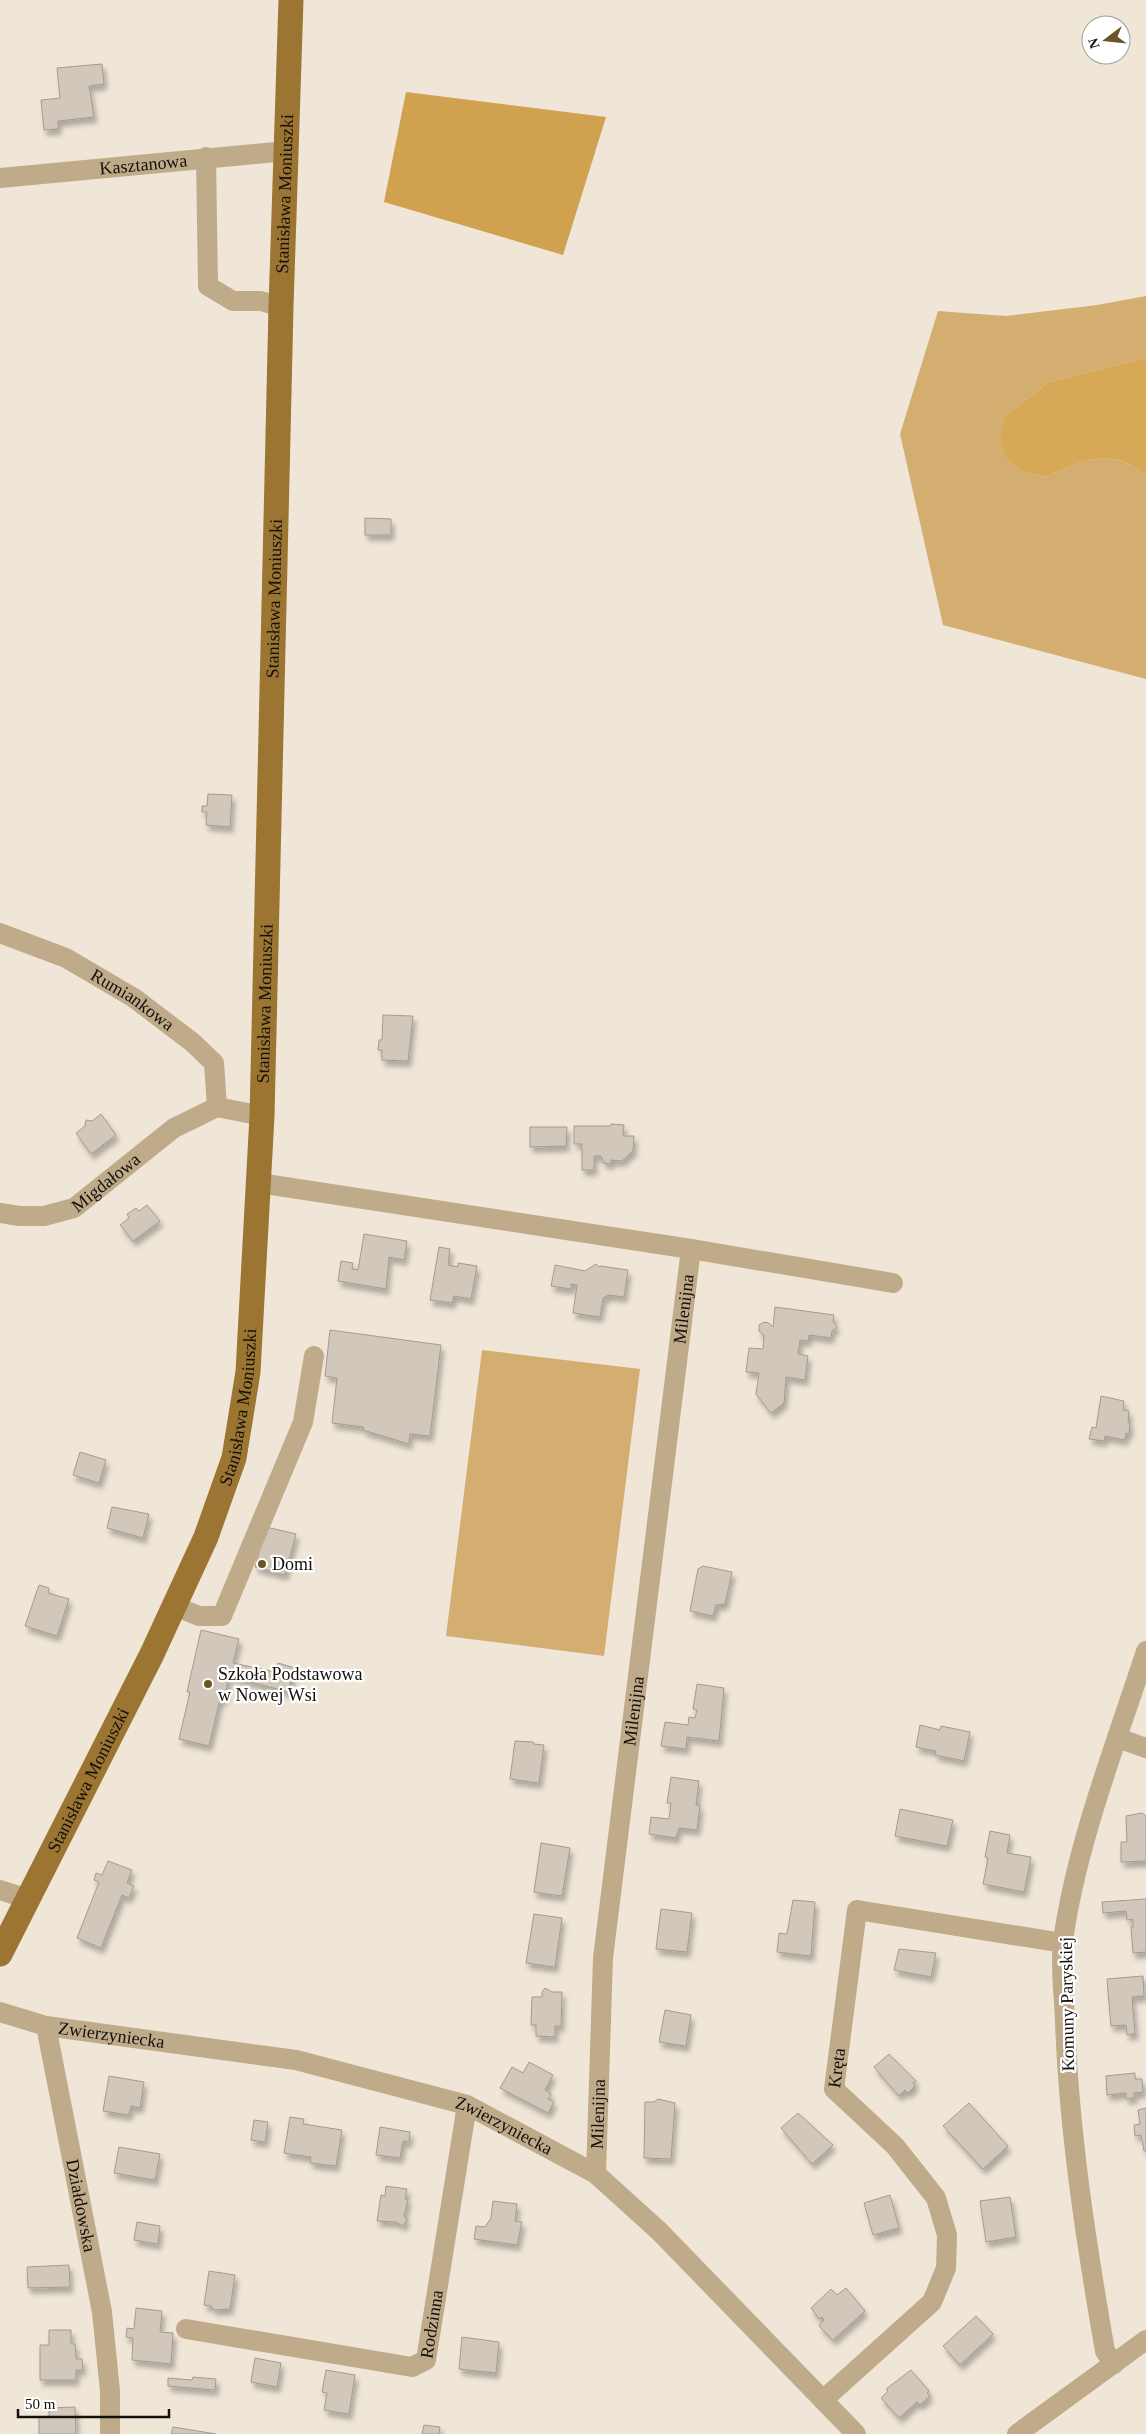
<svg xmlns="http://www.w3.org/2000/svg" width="1146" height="2434" font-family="Georgia,serif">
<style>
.green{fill:#d4ae71}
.forest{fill:#d0a14f}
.water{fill:#d7a855}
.building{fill:#d1c8bb;stroke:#a39b8e;filter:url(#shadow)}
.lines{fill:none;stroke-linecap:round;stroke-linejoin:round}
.minor{stroke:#bfaa89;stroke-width:20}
.major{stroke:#9b7531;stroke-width:25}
.poi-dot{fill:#6e5325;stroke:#fff;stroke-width:2}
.labels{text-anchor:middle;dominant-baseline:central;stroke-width:4.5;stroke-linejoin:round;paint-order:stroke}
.street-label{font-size:18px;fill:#13100c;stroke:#fff}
.poi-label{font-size:18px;fill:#13100c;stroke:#fff;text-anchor:start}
</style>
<defs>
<filter id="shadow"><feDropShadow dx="3" dy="5.5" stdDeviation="2.5" flood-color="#0004"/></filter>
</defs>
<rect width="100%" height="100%" fill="#efe6d8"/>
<g class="green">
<path d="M1146 296V358L1049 382 1006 415 1008 461 1023 472 1047 477C1066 466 1096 454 1118 460 1127 462 1137 469 1146 474V679L943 625 900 434 938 311 1006 316 1097 305Z"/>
<path d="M482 1350 640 1369 604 1656 446 1636Z"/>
</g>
<path class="forest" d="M406 92 606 117 563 255 384 202Z"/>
<path class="water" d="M1146 358V474C1137 469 1127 462 1118 460 1096 454 1066 466 1047 477L1023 472 1008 461 1000 440 1006 415 1049 382Z"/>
<g class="building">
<path d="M102 64 104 84 89 86 94 117 58 121V129L44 130 41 100 60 98 57 68Z"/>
<path d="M365 518 391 519V535H365Z"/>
<path d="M208 794 232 795 230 827 206 825 207 812H202V806H207Z"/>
<path d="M383 1015 413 1016 408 1061 382 1060V1050H378L379 1040H382Z"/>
<path d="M101 1114 116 1135 91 1154 76 1133 85 1126 86 1120 92 1121Z"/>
<path d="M611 1124 624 1125 623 1136H634L633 1151 622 1161 611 1160V1164L604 1163 601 1156H594V1170H582V1144H574V1126H610Z"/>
<path d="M530 1127H567L566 1146 530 1147Z"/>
<path d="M147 1205 160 1221 133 1241 120 1225 129 1218 127 1214 136 1208 139 1211Z"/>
<path d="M364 1234 407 1241 404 1260 389 1257 386 1289 338 1281 341 1261 353 1263 352 1269 358 1270Z"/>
<path d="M439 1247 450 1249 448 1265 458 1267V1263L477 1266 471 1299 454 1296 452 1303 430 1300Z"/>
<path d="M596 1264 599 1267 601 1266 628 1270 624 1297 609 1295 603 1298 600 1317 573 1313 577 1285 571 1284V1289L551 1286 555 1265 585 1271Z"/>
<path d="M775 1307 834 1315 833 1322 837 1327 832 1331 831 1338 809 1335 808 1341 800 1340 798 1354 808 1356 805 1380 786 1377 784 1403 771 1413 756 1394 759 1373 746 1372 749 1348 763 1349 764 1335 759 1331V1325L764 1322 769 1323 773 1327Z"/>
<path d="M330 1330 441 1345 430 1436 410 1434 409 1444 363 1430 364 1427 332 1423 337 1378 325 1376Z"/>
<path d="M1101 1396 1124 1401 1123 1410 1129 1411 1128 1423H1130L1129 1434 1126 1433 1125 1440 1105 1436 1104 1441 1089 1439 1092 1427 1096 1428Z"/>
<path d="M80 1452 106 1460 99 1483 73 1475Z"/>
<path d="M112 1507 149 1514 143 1538 107 1528Z"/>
<path d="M266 1527 296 1534 285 1575 255 1567Z"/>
<path d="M703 1566 732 1572 725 1604 716 1605 713 1616 690 1611 698 1569Z"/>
<path d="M39 1585 49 1588 48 1593 69 1599 57 1636 25 1626Z"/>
<path d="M201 1630 239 1639 233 1663 275 1672 278 1663 295 1668 288 1692 229 1676 224 1700 220 1699 209 1746 179 1739 190 1692H187Z"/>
<path d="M697 1684 724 1688 719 1741 687 1737 686 1749 661 1746 665 1722 688 1725 689 1717 695 1718 697 1710 693 1709Z"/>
<path d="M920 1725 940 1730 941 1726 970 1732 964 1761 935 1755 936 1751 916 1747Z"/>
<path d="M515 1741 533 1742 534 1744 544 1745 539 1783 510 1779Z"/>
<path d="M671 1777 699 1781 696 1805H700L697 1830 679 1828 676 1838 649 1834 651 1817 669 1819 671 1803H667Z"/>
<path d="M900 1809 953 1820 947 1846 895 1836Z"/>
<path d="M1142 1813 1146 1816V1861L1121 1862V1842H1127L1126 1816Z"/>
<path d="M990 1831 1010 1835 1007 1853 1031 1857 1024 1892 983 1884 988 1858 985 1857Z"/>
<path d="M541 1843 570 1848 562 1896 534 1892Z"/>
<path d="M108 1861 132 1870 127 1883 134 1886 129 1898 122 1895 101 1948 77 1938 99 1882 94 1880 96 1873 102 1875Z"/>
<path d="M1146 1899V1952L1133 1953 1131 1927H1133V1919L1127 1920 1126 1911 1103 1913 1102 1902Z"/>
<path d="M793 1900 815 1902 811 1956 777 1952 779 1933 787 1934Z"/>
<path d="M661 1909 692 1913 687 1952 656 1949Z"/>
<path d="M534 1914 562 1918 555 1967 526 1963Z"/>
<path d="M899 1949 936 1953 931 1977 894 1970Z"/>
<path d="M1143 1976 1144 1996 1132 1997 1135 2034 1127 2035 1126 2025 1111 2026 1107 1979Z"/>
<path d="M545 1988 552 1992H562L561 2026H555V2037L536 2036V2025H531L532 1997H542V1992Z"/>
<path d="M665 2010 691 2015 686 2046 659 2042Z"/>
<path d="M889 2054 916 2081 913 2083 915 2086 908 2093 905 2090 899 2096 874 2067Z"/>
<path d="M529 2062 553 2075 545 2090 551 2094 548 2099 554 2102 548 2113 500 2088 512 2067 523 2073Z"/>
<path d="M1135 2073V2079H1142L1143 2092 1134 2093V2098L1126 2099V2093L1107 2095 1106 2076Z"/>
<path d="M109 2076 144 2082 140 2108 131 2106 129 2115 103 2111Z"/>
<path d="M658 2099 675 2103 671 2159 644 2158 645 2102H654Z"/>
<path d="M969 2103 1008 2146 983 2169 943 2126Z"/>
<path d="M1146 2108V2151H1144L1141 2135 1135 2136 1134 2125 1140 2124 1138 2110Z"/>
<path d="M798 2113 833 2145 812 2164 781 2128Z"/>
<path d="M290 2117 304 2119 303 2124 342 2130 336 2166 310 2163 311 2157 284 2153Z"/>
<path d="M254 2120 268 2122 265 2142 251 2140Z"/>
<path d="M380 2127 410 2132 409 2142 403 2141 400 2158 376 2155Z"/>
<path d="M119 2147 160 2154 155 2180 114 2173Z"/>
<path d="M386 2186 407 2189 405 2199H408L404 2216 407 2219 403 2226 396 2222 377 2221 381 2195 385 2196Z"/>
<path d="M890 2195 899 2228 873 2235 864 2203Z"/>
<path d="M1010 2197 1016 2237 986 2242 980 2201Z"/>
<path d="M493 2201 517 2204 515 2221 522 2222 517 2245 474 2239 476 2226 485 2227 491 2218Z"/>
<path d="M137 2222 160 2226 158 2244 134 2240Z"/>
<path d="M69 2265 70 2287 28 2288 27 2267Z"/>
<path d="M209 2271 235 2275 230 2309 214 2310 211 2306 204 2305Z"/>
<path d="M846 2288 865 2311 833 2340 819 2326 824 2320 822 2317 819 2319 811 2308 831 2289 837 2295Z"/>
<path d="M136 2308 162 2311 160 2332 173 2333 171 2364 132 2360 133 2338 126 2337 127 2328 134 2329Z"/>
<path d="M976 2316 993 2334 960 2365 943 2346Z"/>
<path d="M49 2330H71V2344H75L76 2359H82L83 2370H76V2380H40V2345H49Z"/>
<path d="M462 2337 499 2342 496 2373 459 2369Z"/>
<path d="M255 2358 281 2363 277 2387 251 2382Z"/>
<path d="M326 2370 355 2375 349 2414 324 2410 327 2393 322 2392Z"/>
<path d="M911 2370 929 2391 927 2393 930 2396 920 2405 917 2402 899 2418 881 2398 888 2391 886 2389Z"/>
<path d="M193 2377 216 2379 215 2390 168 2386V2378L192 2380Z"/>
<path d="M75 2407 76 2434H39V2417H49V2408Z"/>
<path d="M424 2425 440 2427 439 2434H422Z"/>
<path d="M173 2427 216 2434H171Z"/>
</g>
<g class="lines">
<g class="minor">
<path d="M206 157 208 286 233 301H261L281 307"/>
<path id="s1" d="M0 178 287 151"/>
<path id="s2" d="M0 933 66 958 134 998 192 1042 214 1063 217 1107"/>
<path d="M259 1183 691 1249 893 1283"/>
<path id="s3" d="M0 1213 19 1216H44L74 1208 174 1128 217 1107 262 1116"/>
<path d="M174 1606 199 1616H222L303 1422 314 1356"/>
<path d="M1118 1738 1146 1748"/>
<path d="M0 1890 28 1899"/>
<path id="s4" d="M0 2012 46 2026 102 2312 110 2391V2434"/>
<path id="s5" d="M46 2026 296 2060 467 2105 596 2174 659 2231 856 2434"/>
<path id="s6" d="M596 2174 603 1958 691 1249"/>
<path id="s7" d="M186 2329 412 2367 426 2360 467 2105"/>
<path d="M1114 2364 1105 2351C1086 2242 1069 2132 1065 2021 1064 1995 1060 1967 1063 1941 1076 1845 1116 1744 1146 1651"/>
<path id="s8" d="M823 2400 932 2302 946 2268 947 2235 936 2198 895 2146 834 2089 857 1910 1063 1943"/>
<path d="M1017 2434 1146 2340"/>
</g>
<path class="major" id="s9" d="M0 1954 152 1654 206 1537 234 1458 248 1372 262 1116 281 307 291 0"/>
</g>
<g class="poi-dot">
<circle cx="262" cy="1564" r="5"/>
<circle cx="208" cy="1684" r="5"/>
</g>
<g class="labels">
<g class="street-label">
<text stroke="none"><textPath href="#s1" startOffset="144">Kasztanowa</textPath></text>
<text stroke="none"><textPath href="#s9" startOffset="1815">Stanisława Moniuszki</textPath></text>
<text stroke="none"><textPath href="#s9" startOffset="1410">Stanisława Moniuszki</textPath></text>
<text stroke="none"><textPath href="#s2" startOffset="149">Rumiankowa</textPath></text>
<text stroke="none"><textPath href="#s9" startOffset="1005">Stanisława Moniuszki</textPath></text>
<text stroke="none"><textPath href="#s3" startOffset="116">Migdałowa</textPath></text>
<text stroke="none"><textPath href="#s6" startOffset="870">Milenijna</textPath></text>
<text stroke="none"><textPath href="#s9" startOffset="600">Stanisława Moniuszki</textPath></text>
<text stroke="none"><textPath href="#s6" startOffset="465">Milenijna</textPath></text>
<text stroke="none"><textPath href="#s9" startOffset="195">Stanisława Moniuszki</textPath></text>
<text transform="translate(1067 2004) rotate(-91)">Komuny Paryskiej</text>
<text stroke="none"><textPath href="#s5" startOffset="66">Zwierzyniecka</textPath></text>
<text stroke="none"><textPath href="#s8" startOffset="426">Kręta</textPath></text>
<text stroke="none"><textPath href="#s6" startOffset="60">Milenijna</textPath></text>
<text stroke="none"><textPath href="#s5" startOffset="471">Zwierzyniecka</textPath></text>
<text stroke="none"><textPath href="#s4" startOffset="231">Działdowska</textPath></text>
<text stroke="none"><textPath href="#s7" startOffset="281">Rodzinna</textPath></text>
</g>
<g class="poi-label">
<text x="272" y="1564">Domi</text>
<text x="218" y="1674">Szkoła Podstawowa<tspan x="218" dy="21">w Nowej Wsi</tspan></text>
</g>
</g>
<g transform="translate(1106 40) rotate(254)"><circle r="24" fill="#ffffff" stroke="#a19f9e"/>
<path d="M0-4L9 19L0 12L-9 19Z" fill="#6e5325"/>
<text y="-8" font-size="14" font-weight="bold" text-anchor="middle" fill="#13100c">N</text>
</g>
<path d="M18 2409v8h151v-8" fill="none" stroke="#13100c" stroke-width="2.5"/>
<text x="25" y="2409" font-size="15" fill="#13100c" stroke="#ffffff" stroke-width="4" paint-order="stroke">50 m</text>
</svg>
